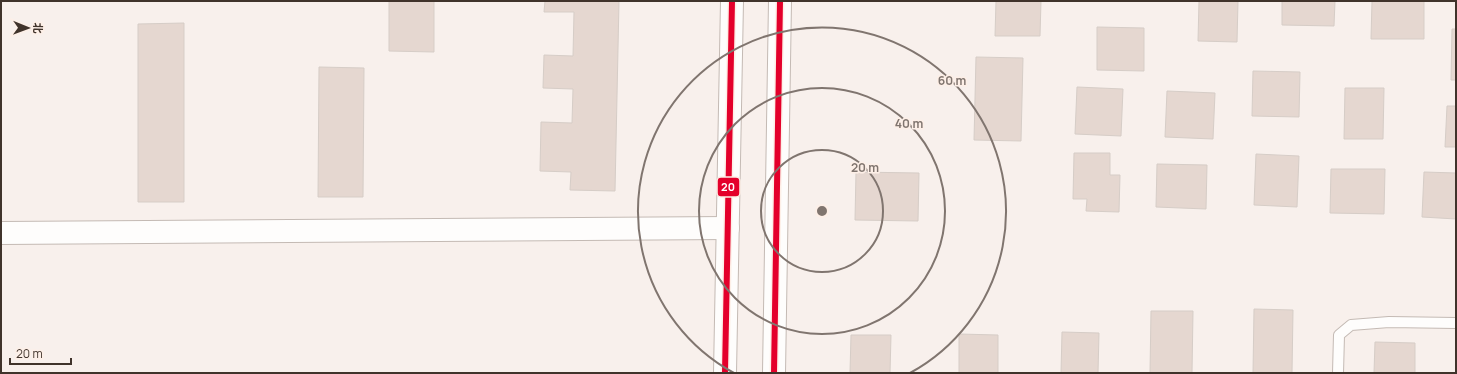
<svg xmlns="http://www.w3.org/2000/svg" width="1457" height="374" font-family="Manrope,'Noto Sans SC',sans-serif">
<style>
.building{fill:#e5d7d0;stroke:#d6cdc7}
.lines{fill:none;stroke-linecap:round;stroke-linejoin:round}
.service-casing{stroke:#c4bab4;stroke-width:12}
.tertiary-casing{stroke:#c4bab4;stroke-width:24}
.primary-casing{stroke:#c4bab4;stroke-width:24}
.service{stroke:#fefdfc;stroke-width:10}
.tertiary{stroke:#fefdfc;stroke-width:22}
.primary{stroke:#fefdfc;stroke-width:22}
.bus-1-casing{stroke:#fdefe7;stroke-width:9}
.bus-1{stroke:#e4002b;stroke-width:6}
.ring{fill:none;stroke:#80756f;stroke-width:2}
.centre{fill:#80756f;stroke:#fdefe7;stroke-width:2}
.ring-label{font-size:12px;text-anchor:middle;font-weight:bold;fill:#80756f;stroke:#fdefe7;stroke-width:3;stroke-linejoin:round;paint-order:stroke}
.line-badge{stroke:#fdefe7;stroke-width:1.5}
.badge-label{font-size:11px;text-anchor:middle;font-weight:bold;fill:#fff}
</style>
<rect width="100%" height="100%" fill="#f8f0ec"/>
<g class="building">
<path d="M389 1H434V52L389 51Z"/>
<path d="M545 1H619L615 191 570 190 571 172 540 171 541 122 572 123 573 89 543 88 544 55 573 56 574 12H544Z"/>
<path d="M996 1H1041L1040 36H995Z"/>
<path d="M1199 1H1238L1237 42 1198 41Z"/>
<path d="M1282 1H1335L1334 26 1282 25Z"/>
<path d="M1372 1H1424V39H1371Z"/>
<path d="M184 23V202H138V24Z"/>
<path d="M1097 27 1144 28V71L1097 70Z"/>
<path d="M1452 29H1456V80H1451Z"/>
<path d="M976 57 1023 58 1021 141 974 140Z"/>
<path d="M319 67 364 68 363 197H318Z"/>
<path d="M1253 71 1300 72 1299 117 1252 116Z"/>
<path d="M1077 87 1123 89 1121 136 1075 134Z"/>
<path d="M1345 88H1384L1383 139H1344Z"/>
<path d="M1167 91 1215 93 1213 139 1165 137Z"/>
<path d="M1447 106H1456V147H1445Z"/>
<path d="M1074 153H1110V175H1120L1119 212 1086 211 1087 199H1073Z"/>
<path d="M1256 154 1299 156 1297 207 1254 205Z"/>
<path d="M1157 164 1207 165 1206 209 1156 207Z"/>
<path d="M1331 169H1385L1384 214 1330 213Z"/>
<path d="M856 172 919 173 918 221 855 220Z"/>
<path d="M1424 172 1456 173V219L1422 217Z"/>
<path d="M1254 309 1293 310 1292 373H1253Z"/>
<path d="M1151 311H1193L1192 373H1150Z"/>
<path d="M1062 332 1099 333 1098 373H1061Z"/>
<path d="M959 334 998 335V373H959Z"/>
<path d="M851 335H891L890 373H850Z"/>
<path d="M1375 342 1415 343V373H1374Z"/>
</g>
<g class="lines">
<g class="service-casing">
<path id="service" d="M1338 373 1339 335 1351 325 1389 322 1456 323"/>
</g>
<g class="tertiary-casing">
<path id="tertiary" d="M1 233 728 228"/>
</g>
<g class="primary-casing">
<g id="primary">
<path d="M725 373 732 1"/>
<path d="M774 373 780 1"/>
</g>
</g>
<use href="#service" class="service"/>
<use href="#tertiary" class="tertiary"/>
<use href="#primary" class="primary"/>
<g class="bus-1-casing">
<g id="bus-1">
<path d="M725 373 732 1"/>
<path d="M774 373 780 1"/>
</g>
</g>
<use href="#bus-1" class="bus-1"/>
</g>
<g class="ring">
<circle cx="822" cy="211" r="61"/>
<circle cx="822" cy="211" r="123"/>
<path d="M734 373A184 184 0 1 1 910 373"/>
</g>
<circle cx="822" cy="211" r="6" class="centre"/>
<g class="ring-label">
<text x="952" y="85">60 m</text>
<text x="909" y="128">40 m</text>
<text x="865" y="172">20 m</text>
</g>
<rect class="line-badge" x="717" y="177" width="23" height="20" rx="4" fill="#e4002b"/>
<g class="badge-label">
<text x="728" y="191">20</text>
</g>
<rect width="1457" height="374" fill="none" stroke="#40332b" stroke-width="4"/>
<g transform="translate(28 28) rotate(91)" stroke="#fdefe7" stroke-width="3" paint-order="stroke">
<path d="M0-3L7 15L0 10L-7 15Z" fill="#40332b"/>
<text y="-6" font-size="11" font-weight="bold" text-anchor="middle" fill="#40332b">北</text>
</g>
<path d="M10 358v6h61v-6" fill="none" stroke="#40332b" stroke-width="2"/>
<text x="16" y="358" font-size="12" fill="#40332b" stroke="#fdefe7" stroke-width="3" paint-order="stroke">20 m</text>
</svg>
